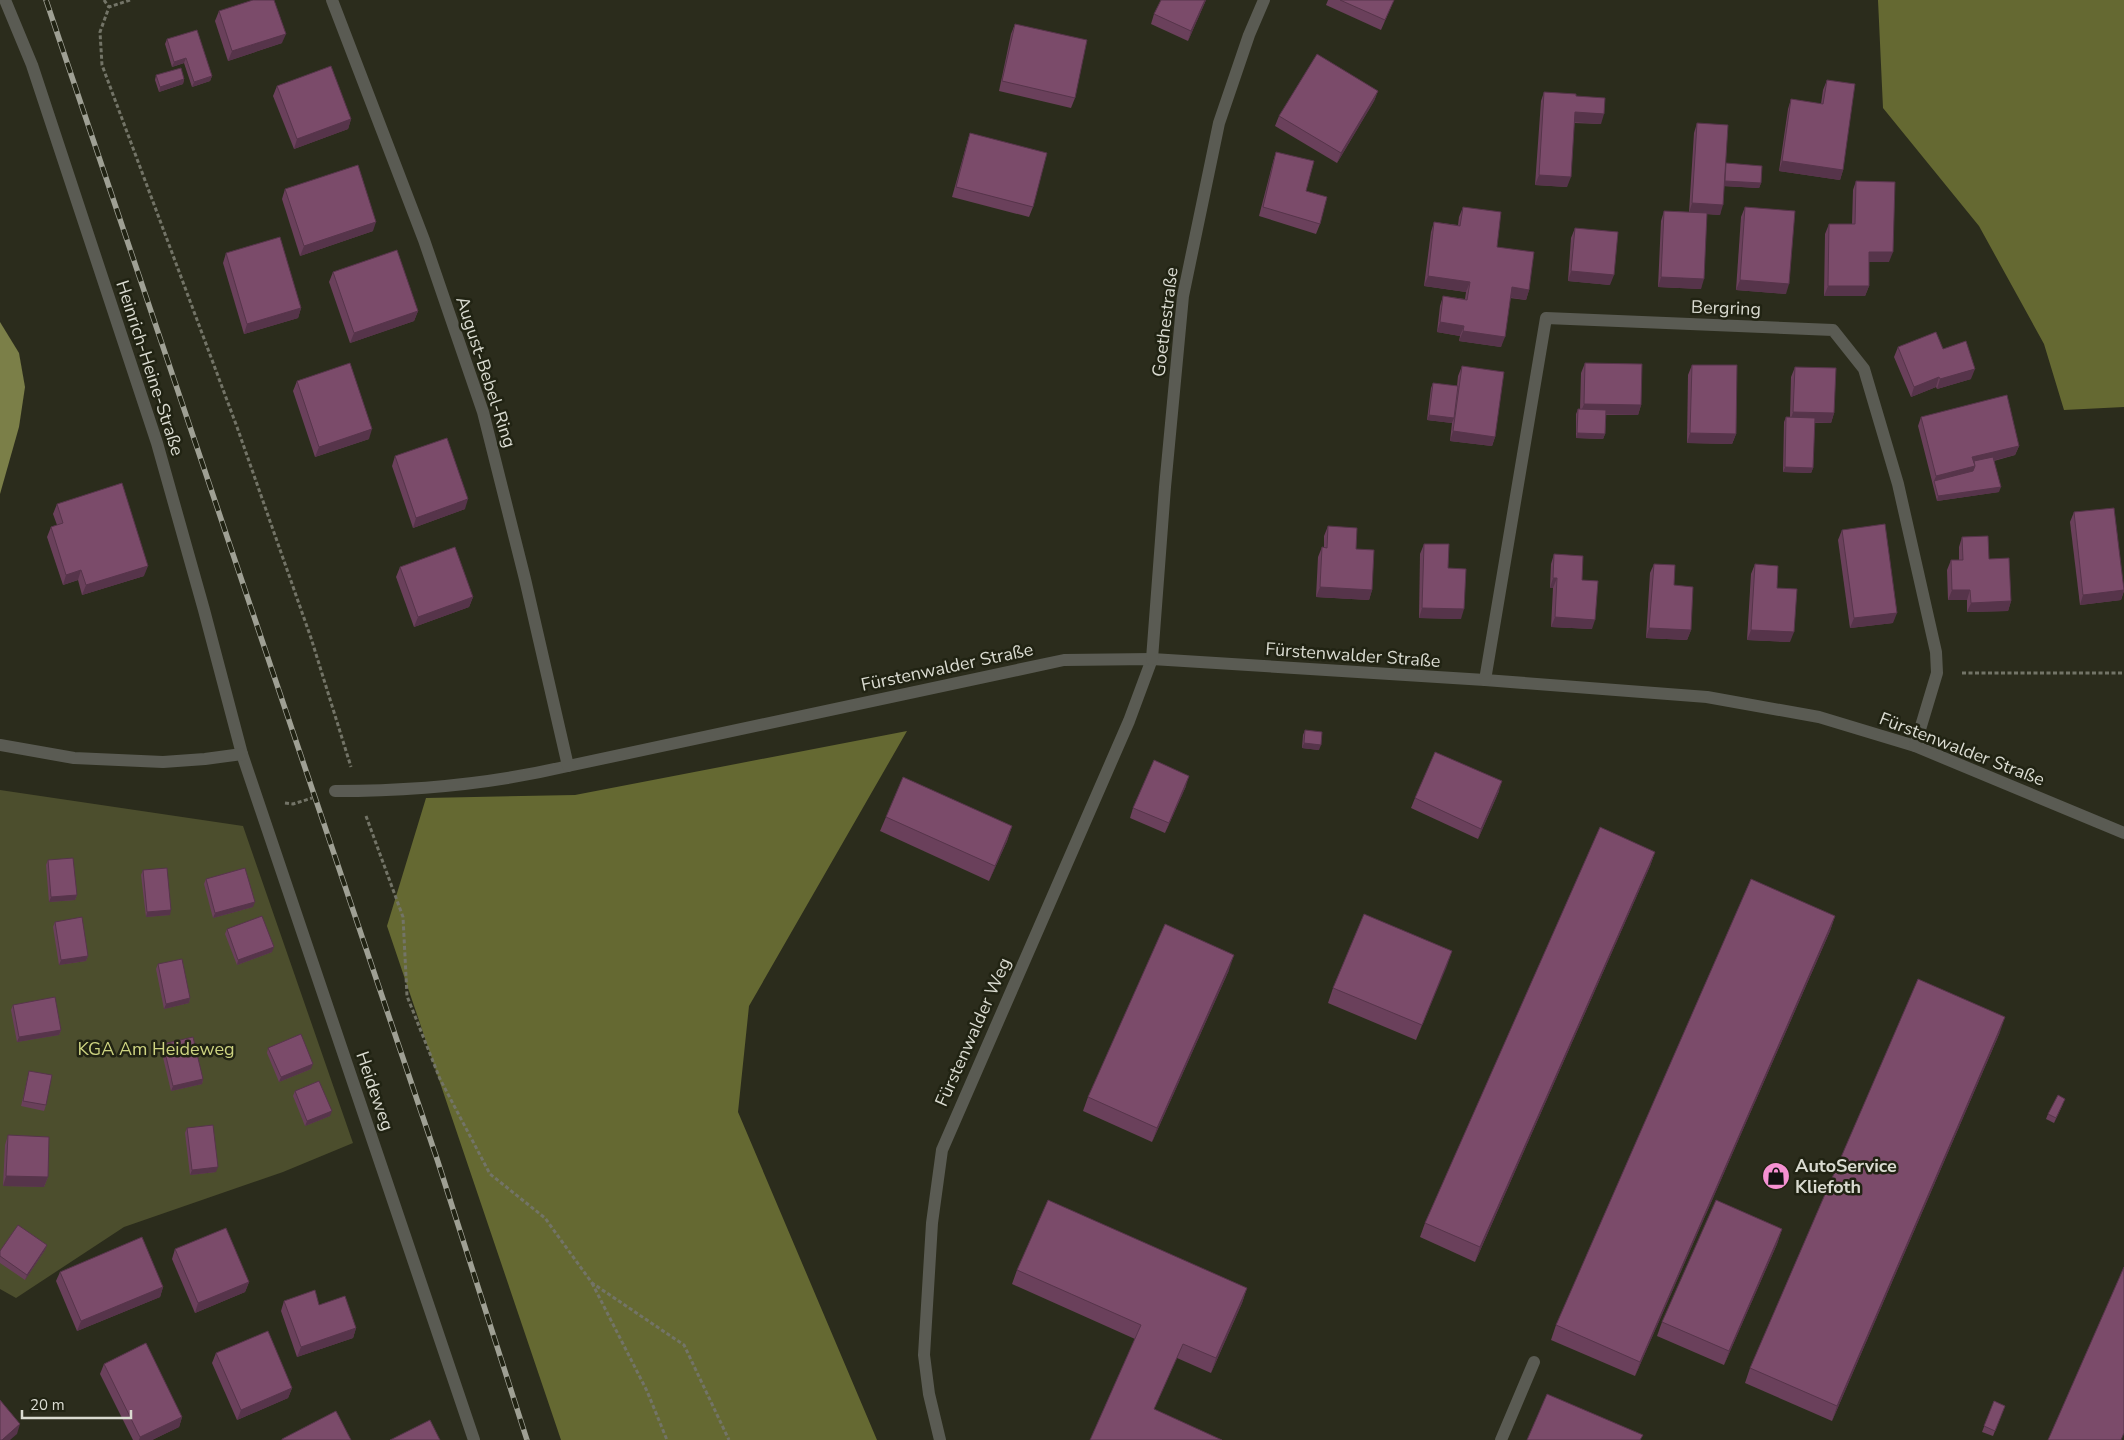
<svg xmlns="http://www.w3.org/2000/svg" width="2124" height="1440" font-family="'Nunito Sans',sans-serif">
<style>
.green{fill:#4c4e2d}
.forest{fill:#656932}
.water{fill:#7b7f48}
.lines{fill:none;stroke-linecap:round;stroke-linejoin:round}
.path{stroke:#737467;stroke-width:3;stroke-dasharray:4 2.5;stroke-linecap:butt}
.lane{stroke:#5a5b53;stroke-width:12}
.street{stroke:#5a5b53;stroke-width:12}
.rail-casing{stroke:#9fa094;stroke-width:5.5}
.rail{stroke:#212313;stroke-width:4;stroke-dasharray:11;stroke-linecap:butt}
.wall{fill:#6a405b}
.shaded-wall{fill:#56344a}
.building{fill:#7b4b6a;stroke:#56344a}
.labels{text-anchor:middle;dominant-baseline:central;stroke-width:5;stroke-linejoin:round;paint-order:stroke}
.street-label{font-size:18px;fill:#dadbd1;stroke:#212313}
.park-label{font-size:18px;fill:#ced481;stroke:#212313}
.poi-label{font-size:18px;font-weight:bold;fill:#dadbd1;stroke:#212313;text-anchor:start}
</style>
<rect width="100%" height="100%" fill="#2b2c1c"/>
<path class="green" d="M0 790 243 826 353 1143 283 1172 124 1227 16 1298 0 1289Z"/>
<g class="forest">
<path d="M1878 0H2124V407L2064 410 2044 344 1979 226 1883 108Z"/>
<path d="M907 731 749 1006 738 1112 877 1440H561L387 926 426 798 575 795Z"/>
</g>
<path class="water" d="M0 322 19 353 25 387 19 427 0 494Z"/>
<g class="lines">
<g class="path">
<path d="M104 0 109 7"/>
<path d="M130 0 109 7 100 32 102 65 237 427 311 638 351 767"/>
<path d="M1962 673H2124"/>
<path d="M285 803 293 804 312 798"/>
<path d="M366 816 403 917 407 996 440 1079 490 1174 545 1218 592 1283 684 1345 729 1440"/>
<path d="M592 1283 647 1391 667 1440"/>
</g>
<g class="lane">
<path d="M335 791C413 791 492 784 568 766"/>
<path d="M940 1440 929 1394 924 1355 932 1223 942 1150 1129 721 1152 659"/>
<path d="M1501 1440 1534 1362"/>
</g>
<g class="street">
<path d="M5 0 32 65 157 443 204 610 242 754 474 1440"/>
<path d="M332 0 424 240 483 412 525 579 568 766 1064 660 1152 659 1485 680 1707 697 1819 717 1915 746 2124 833"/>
<path d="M1152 659 1165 487 1183 296 1219 123 1249 35 1264 0"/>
<path d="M1485 680 1546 318 1833 330 1864 369 1898 484 1936 652 1937 673 1915 746"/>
<path d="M0 745 74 758 163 762 205 759 242 754"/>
</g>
<g class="rail-casing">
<path id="rail" d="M46 0 437 1159 527 1440"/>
</g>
<use href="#rail" class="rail"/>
</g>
<g class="wall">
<path d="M1206 0 1188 41 1151 24 1154 14Z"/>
<path d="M1328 0H1394L1381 30 1326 5Z"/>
<path d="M219 11 282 43 228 61 215 21Z"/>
<path d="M1015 24 1075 98 1071 108 999 91 1011 34Z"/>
<path d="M167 39 212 76 210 81 192 87 184 63 172 67 165 44Z"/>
<path d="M156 75 184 79 183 84 159 92 155 80Z"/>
<path d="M1827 80 1843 170 1840 180 1779 171 1788 109 1791 99 1821 104 1823 90Z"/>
<path d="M277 86 351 119 348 129 294 149 273 96Z"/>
<path d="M1378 91 1374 101 1337 163 1275 126 1279 116Z"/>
<path d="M1544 92 1576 96 1601 124 1574 123 1567 187 1535 185 1541 101Z"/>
<path d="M1697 123 1726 163 1761 183 1759 188 1724 186 1720 215 1707 214 1701 289 1658 287 1661 221 1664 211 1689 212 1694 133Z"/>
<path d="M970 133 1033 207 1029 217 952 197 967 143Z"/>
<path d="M1276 152 1306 191 1320 224 1316 234 1259 216 1273 162Z"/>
<path d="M1856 181 1889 262H1869V286L1865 296H1824L1825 234 1829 224H1852L1853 190Z"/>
<path d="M285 189 373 231 300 256 282 199Z"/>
<path d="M1463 207 1497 247 1529 290 1526 300 1510 298 1501 347 1459 341 1460 336 1437 332 1440 306 1443 296 1465 299 1466 292 1424 286 1431 232 1434 222 1458 225 1459 217Z"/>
<path d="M1745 207 1786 294 1736 290 1741 217Z"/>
<path d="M1575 228 1610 285 1568 281 1571 238Z"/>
<path d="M226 253 301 308 298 318 244 334 223 263Z"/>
<path d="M333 272 418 311 414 321 350 343 329 282Z"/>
<path d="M1898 347 1971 379 1937 389 1936 387 1911 397 1894 357Z"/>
<path d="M1585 363 1641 405 1638 415H1606L1605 434 1603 439 1576 438V414L1578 409H1580L1581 373Z"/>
<path d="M1692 365 1736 434 1732 444 1687 443 1688 375Z"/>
<path d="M1462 366 1495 437 1492 446 1450 441 1452 423 1427 420 1431 388 1433 383 1457 386 1458 376Z"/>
<path d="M1795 367 1834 413 1831 423H1814L1813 468 1811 473 1783 472 1784 422 1786 417H1790L1791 377Z"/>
<path d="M297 381 369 439 315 457 293 391Z"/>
<path d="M1921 417 2019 446 2015 455 1994 461 1999 492 1937 501 1918 426Z"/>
<path d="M395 456 465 509 413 528 392 466Z"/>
<path d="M57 504 144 576 82 595 78 580 63 585 47 537 51 527 57 525 53 514Z"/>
<path d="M2074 512 2124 588V591L2121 600 2080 605 2070 522Z"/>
<path d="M1328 526 1356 549 1372 590 1369 600 1316 597 1318 557 1322 547H1324V536Z"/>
<path d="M1842 530 1893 623 1850 628 1838 540Z"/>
<path d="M1962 537 1989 559 2011 601 2008 611 1967 612V600H1948L1947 570 1951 560H1959V547Z"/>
<path d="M1424 544 1448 568 1461 619 1419 618 1420 554Z"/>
<path d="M1554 554 1582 580 1592 629 1551 627 1553 588H1550L1551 564Z"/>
<path d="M1654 564 1674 585 1691 630 1687 640 1646 638 1650 573Z"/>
<path d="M1755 564 1777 588 1790 642 1747 640 1751 574Z"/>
<path d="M400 567 473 597 469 607 414 627 396 577Z"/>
<path d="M1305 730 1319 750 1302 748 1303 735Z"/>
<path d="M1186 786 1165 833 1130 818 1133 808Z"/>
<path d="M1499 791 1478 839 1411 808 1415 798Z"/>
<path d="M886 817 1012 826 1007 841 989 881 880 831Z"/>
<path d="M1655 852 1650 866 1475 1262 1420 1237 1425 1223Z"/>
<path d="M48 860 77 895 75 900 49 902 46 865Z"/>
<path d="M143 870 170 915 146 917 141 875Z"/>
<path d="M206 879 253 907 213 918 204 884Z"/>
<path d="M1835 916 1830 931 1635 1376 1551 1340 1556 1325Z"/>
<path d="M55 922 88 956 86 961 59 965 53 927Z"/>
<path d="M227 929 272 952 237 965 225 934Z"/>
<path d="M1452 951 1416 1040 1328 1003 1333 988Z"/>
<path d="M158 964 190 998 189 1003 164 1009 156 969Z"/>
<path d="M1229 970 1152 1142 1083 1111 1088 1097Z"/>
<path d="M13 1005 61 1030 59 1035 17 1042 11 1010Z"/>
<path d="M2000 1032 1832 1421 1745 1383 1750 1368Z"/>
<path d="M163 1044 203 1079 202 1084 171 1091 161 1049Z"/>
<path d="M268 1048 311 1069 279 1082 267 1053Z"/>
<path d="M29 1071 46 1105 44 1111 21 1106 28 1076Z"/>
<path d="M295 1091 330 1116 305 1126 293 1096Z"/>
<path d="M2063 1104 2054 1123 2046 1119 2048 1114Z"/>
<path d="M187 1128 216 1172 190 1175 185 1133Z"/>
<path d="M8 1135 48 1177 44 1187 3 1186 5 1145Z"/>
<path d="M1782 1229 1777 1244 1724 1365 1657 1336 1662 1322Z"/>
<path d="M47 1245 45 1250 25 1280 0 1263V1251Z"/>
<path d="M175 1249 249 1282 245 1292 195 1313 172 1259Z"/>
<path d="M1017 1270 1247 1288 1242 1303 1211 1373 1177 1358 1090 1440 1135 1339 1012 1284Z"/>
<path d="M60 1272 163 1287 160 1297 77 1331 56 1281Z"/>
<path d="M284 1301 319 1305 356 1328 353 1338 297 1357 281 1311Z"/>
<path d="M216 1353 292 1388 288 1398 237 1420 212 1363Z"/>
<path d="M104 1364 182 1417 179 1427 152 1440H133L100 1374Z"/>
<path d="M1994 1401 2005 1406 1993 1436 1982 1432Z"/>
</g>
<g class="shaded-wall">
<path d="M1205 0H1206L1188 41 1191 31Z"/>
<path d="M286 34 282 43 228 61 232 51Z"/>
<path d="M186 58 184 63 172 67 174 62Z"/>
<path d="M212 76 210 81 192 87 194 82Z"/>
<path d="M184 79 183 84 159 92 160 87Z"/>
<path d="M1378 91 1374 101 1337 163 1341 153Z"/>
<path d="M1575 112 1604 114 1601 124 1571 122Z"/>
<path d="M351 119 348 129 294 149 297 139Z"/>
<path d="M1782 161 1843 170 1840 180 1779 171Z"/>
<path d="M1539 175 1571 177 1567 187 1535 185Z"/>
<path d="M1723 181 1761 183 1759 188 1721 186Z"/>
<path d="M1692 203 1723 205 1720 215 1689 213Z"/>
<path d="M376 222 373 231 300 256 304 246Z"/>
<path d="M1869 252H1893L1889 262H1866Z"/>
<path d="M1571 271 1614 275 1610 285 1568 281Z"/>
<path d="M1428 276 1470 282 1466 292 1424 286Z"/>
<path d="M1661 277 1704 279 1701 289 1658 287Z"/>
<path d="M1740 280 1789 284 1786 294 1736 290Z"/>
<path d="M1828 286H1869L1865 296H1824Z"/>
<path d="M1512 287 1529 290 1526 300 1508 297Z"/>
<path d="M301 308 298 318 244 334 247 324Z"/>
<path d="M418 311 414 321 350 343 354 333Z"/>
<path d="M1440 322 1464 326 1460 336 1437 332Z"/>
<path d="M1463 331 1505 337 1501 347 1459 341Z"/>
<path d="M1975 369 1971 379 1937 389 1940 379Z"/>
<path d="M1939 377 1936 387 1911 397 1914 387Z"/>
<path d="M1584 404 1641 405 1638 415 1580 414Z"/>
<path d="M1793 412 1834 413 1831 423 1790 422Z"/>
<path d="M1429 415 1454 418 1452 423 1427 420Z"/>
<path d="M372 429 369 439 315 457 319 447Z"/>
<path d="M1453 431 1495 437 1492 446 1450 441Z"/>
<path d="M1577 433 1605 434 1603 439 1576 438Z"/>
<path d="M1690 433 1736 434 1732 444 1687 443Z"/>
<path d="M2019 446 2015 455 1972 466V457Z"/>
<path d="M1975 466 1971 476 1934 481 1936 476Z"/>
<path d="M1785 467 1813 468 1811 473 1783 472Z"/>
<path d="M2001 487 1999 492 1937 501 1938 496Z"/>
<path d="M468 499 465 509 413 528 416 518Z"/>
<path d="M148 566 144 576 82 595 86 585Z"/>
<path d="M81 570 78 580 63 585 66 575Z"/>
<path d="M1553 578H1557L1553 588H1550Z"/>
<path d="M1320 587 1372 590 1369 600 1316 597Z"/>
<path d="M1952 590H1970L1967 600H1948Z"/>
<path d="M2124 590 2121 600 2080 605 2083 595Z"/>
<path d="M473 597 469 607 414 627 418 617Z"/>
<path d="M2011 601 2008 611 1967 612 1971 603Z"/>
<path d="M1422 608 1464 609 1461 619 1419 618Z"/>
<path d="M1897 613 1893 623 1850 628 1854 618Z"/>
<path d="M1555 617 1595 620 1592 629 1551 627Z"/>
<path d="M1649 628 1691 630 1687 640 1646 638Z"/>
<path d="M1751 630 1794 632 1790 642 1747 640Z"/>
<path d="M1304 743 1321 745 1319 750 1302 748Z"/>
<path d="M1189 776 1186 786 1165 833 1169 823Z"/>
<path d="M1502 781 1499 791 1478 839 1481 829Z"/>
<path d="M1012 826 1007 841 989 881 995 866Z"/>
<path d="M1655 852 1650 866 1475 1262 1480 1247Z"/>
<path d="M77 895 75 900 49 902 51 897Z"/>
<path d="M255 902 253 907 213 918 215 913Z"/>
<path d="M171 910 170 915 146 917 147 912Z"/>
<path d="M1835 916 1830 931 1635 1376 1640 1362Z"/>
<path d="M274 947 272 952 237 965 238 960Z"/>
<path d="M1452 951 1447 966 1416 1040 1422 1025Z"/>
<path d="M1234 955 1229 970 1152 1142 1157 1128Z"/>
<path d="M88 956 86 961 59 965 61 960Z"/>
<path d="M190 998 189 1003 164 1009 166 1004Z"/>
<path d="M2005 1017 2000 1032 1832 1421 1837 1406Z"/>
<path d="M61 1030 59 1035 17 1042 19 1037Z"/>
<path d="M313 1064 311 1069 279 1082 281 1077Z"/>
<path d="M203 1079 202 1084 171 1091 173 1086Z"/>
<path d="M332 1111 330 1116 305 1126 307 1121Z"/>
<path d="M218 1167 216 1172 190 1175 192 1170Z"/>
<path d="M6 1176 48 1177 44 1187 3 1186Z"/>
<path d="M1782 1229 1777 1244 1724 1365 1729 1351Z"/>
<path d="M47 1245 45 1250 25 1280 27 1275Z"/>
<path d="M249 1282 245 1292 195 1313 198 1303Z"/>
<path d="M163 1287 160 1297 77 1331 81 1321Z"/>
<path d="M1247 1288 1242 1303 1211 1373 1216 1358Z"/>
<path d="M356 1328 353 1338 297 1357 301 1347Z"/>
<path d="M1183 1344 1177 1358 1148 1423 1154 1409Z"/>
<path d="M292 1388 288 1398 237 1420 241 1410Z"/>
<path d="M182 1417 179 1427 152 1440H139L140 1437Z"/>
<path d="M20 1424 17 1434 10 1440H2Z"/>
</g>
<g class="building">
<path d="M253 0H274L286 34 232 51 219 11Z"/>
<path d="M1161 0H1205L1191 31 1154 14Z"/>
<path d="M1340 0H1394L1385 20Z"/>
<path d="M1015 24 1087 40 1075 98 1002 81Z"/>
<path d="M197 30 212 76 194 82 186 58 174 62 167 39Z"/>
<path d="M1317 54 1378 91 1341 153 1279 116Z"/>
<path d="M331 66 351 119 297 139 277 86Z"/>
<path d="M181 68 184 79 160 87 156 75Z"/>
<path d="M1827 80 1855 84 1843 170 1782 161 1791 99 1823 104Z"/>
<path d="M1544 92 1576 94V96L1605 98 1604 114 1575 112 1571 177 1539 175Z"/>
<path d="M1697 123 1728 125 1723 205 1692 203Z"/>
<path d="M970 133 1047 153 1033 207 956 187Z"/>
<path d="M1276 152 1314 161 1306 191 1327 197 1320 224 1263 207Z"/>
<path d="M1726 163 1762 166 1761 183 1725 181Z"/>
<path d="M358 165 376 222 304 246 285 189Z"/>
<path d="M1856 181 1895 182 1893 252H1869V286H1828L1829 224H1855Z"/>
<path d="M1463 207 1501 212 1497 247 1534 252 1529 290 1512 287 1505 337 1463 331 1464 326 1440 322 1443 296 1467 300 1470 282 1428 276 1434 222 1460 226Z"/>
<path d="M1745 207 1795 211 1789 284 1740 280Z"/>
<path d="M1664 211 1707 213 1704 279 1661 277Z"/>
<path d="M1575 228 1618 232 1614 275 1571 271Z"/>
<path d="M280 237 301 308 247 324 226 253Z"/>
<path d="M397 250 418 311 354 333 333 272Z"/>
<path d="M1936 332 1943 349 1966 341 1975 369 1940 379 1939 377 1914 387 1898 347Z"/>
<path d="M350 363 372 429 319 447 297 381Z"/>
<path d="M1585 363 1642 364 1641 405 1584 404Z"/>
<path d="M1692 365H1737L1736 434 1690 433Z"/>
<path d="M1462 366 1504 372 1495 437 1453 431Z"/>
<path d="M1795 367 1836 368 1834 413 1793 412Z"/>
<path d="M1433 383 1458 386 1454 418 1429 415Z"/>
<path d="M2007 395 2019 446 1972 457 1975 466 1936 476 1921 417Z"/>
<path d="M1578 409 1606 410 1605 434 1577 433Z"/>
<path d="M1786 417 1815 418 1813 468 1785 467Z"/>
<path d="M447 438 468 499 416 518 395 456Z"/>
<path d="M1993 457 2001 487 1938 496 1934 481 1973 471 1975 466 1974 461Z"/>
<path d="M122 483 148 566 86 585 81 570 66 575 51 527 63 523 57 504Z"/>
<path d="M2114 508 2124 590 2083 595 2074 512Z"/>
<path d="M1885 524 1897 613 1854 618 1842 530Z"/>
<path d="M1328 526 1357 528 1356 549 1374 550 1372 590 1320 587 1322 547 1327 548Z"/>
<path d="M1988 536 1989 559 2009 558 2011 601 1971 603 1970 590H1952L1951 560H1963L1962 537Z"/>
<path d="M1424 544H1449L1448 568 1466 569 1464 609 1422 608Z"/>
<path d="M455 547 473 597 418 617 400 567Z"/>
<path d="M1554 554 1583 556 1582 580 1598 581 1595 620 1555 617 1557 578H1553Z"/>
<path d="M1654 564 1675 565 1674 585 1693 587 1691 630 1649 628Z"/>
<path d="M1755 564 1778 566 1777 588 1797 589 1794 632 1751 630Z"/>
<path d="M1305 730 1322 732 1321 745 1304 743Z"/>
<path d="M1435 752 1502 781 1481 829 1415 798Z"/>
<path d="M1154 760 1189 776 1169 823 1133 808Z"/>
<path d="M903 777 1012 826 995 866 886 817Z"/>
<path d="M1600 827 1655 852 1480 1247 1425 1223Z"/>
<path d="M73 858 77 895 51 897 48 860Z"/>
<path d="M167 868 171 910 147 912 143 870Z"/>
<path d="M245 868 255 902 215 913 206 879Z"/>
<path d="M1751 879 1835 916 1640 1362 1556 1325Z"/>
<path d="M1364 914 1452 951 1422 1025 1333 988Z"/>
<path d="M262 916 274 947 238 960 227 929Z"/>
<path d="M82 917 88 956 61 960 55 922Z"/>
<path d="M1165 924 1234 955 1157 1128 1088 1097Z"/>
<path d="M182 959 190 998 166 1004 158 964Z"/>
<path d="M1918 979 2005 1017 1837 1406 1750 1368Z"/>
<path d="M55 997 61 1030 19 1037 13 1005Z"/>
<path d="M301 1034 313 1064 281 1077 268 1048Z"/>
<path d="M193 1037 203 1079 173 1086 163 1044Z"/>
<path d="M29 1071 52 1075 46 1105 23 1101Z"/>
<path d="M319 1081 332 1111 307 1121 295 1091Z"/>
<path d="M2058 1095 2065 1099 2056 1118 2048 1114Z"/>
<path d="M213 1125 218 1167 192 1170 187 1128Z"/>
<path d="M8 1135 49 1137 48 1177 6 1176Z"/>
<path d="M1048 1200 1247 1288 1216 1358 1183 1344 1154 1409 1222 1440H1090L1141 1325 1017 1270Z"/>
<path d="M1716 1200 1782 1229 1729 1351 1662 1322Z"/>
<path d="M18 1225 47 1245 27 1275 0 1256V1251Z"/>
<path d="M226 1228 249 1282 198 1303 175 1249Z"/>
<path d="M142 1237 163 1287 81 1321 60 1272Z"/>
<path d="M2124 1267V1433L2121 1440H2048Z"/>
<path d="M315 1290 319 1305 345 1296 356 1328 301 1347 284 1301Z"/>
<path d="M268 1331 292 1388 241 1410 216 1353Z"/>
<path d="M146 1343 182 1417 140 1437 104 1364Z"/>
<path d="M1547 1394 1643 1435 1640 1440H1527Z"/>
<path d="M0 1400 20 1424 2 1440H0Z"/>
<path d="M1994 1401 2005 1406 1995 1431 1984 1426Z"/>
<path d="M336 1411 351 1440H282V1439Z"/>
<path d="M430 1420 440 1440H390Z"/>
</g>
<defs>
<g id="shop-disc" transform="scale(1.4375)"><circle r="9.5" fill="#f591d2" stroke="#212313"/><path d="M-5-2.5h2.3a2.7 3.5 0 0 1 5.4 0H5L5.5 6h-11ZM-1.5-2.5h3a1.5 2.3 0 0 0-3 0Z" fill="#111"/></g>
</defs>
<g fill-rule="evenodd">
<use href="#shop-disc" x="1776" y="1176"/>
</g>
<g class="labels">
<g class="street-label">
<text transform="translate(1726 308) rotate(2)">Bergring</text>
<text transform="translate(1165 322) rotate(-83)">Goethestraße</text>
<text transform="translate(150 368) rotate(72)">Heinrich-Heine-Straße</text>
<text transform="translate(486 372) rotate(72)">August-Bebel-Ring</text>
<text transform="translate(1353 655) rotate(4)">Fürstenwalder Straße</text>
<text transform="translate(947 667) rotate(-12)">Fürstenwalder Straße</text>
<text transform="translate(1962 749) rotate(21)">Fürstenwalder Straße</text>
<text transform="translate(973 1032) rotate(-66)">Fürstenwalder Weg</text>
<text transform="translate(375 1091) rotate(71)">Heideweg</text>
</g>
<g class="park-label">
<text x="156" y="1049">KGA Am Heideweg</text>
</g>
<g class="poi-label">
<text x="1795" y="1166">AutoService<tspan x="1795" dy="21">Kliefoth</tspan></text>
</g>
</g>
<path d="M22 1410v8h109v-8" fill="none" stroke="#dadbd1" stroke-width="2.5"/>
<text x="30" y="1410" font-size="15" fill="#dadbd1" stroke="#212313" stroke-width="4" paint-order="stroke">20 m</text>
</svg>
